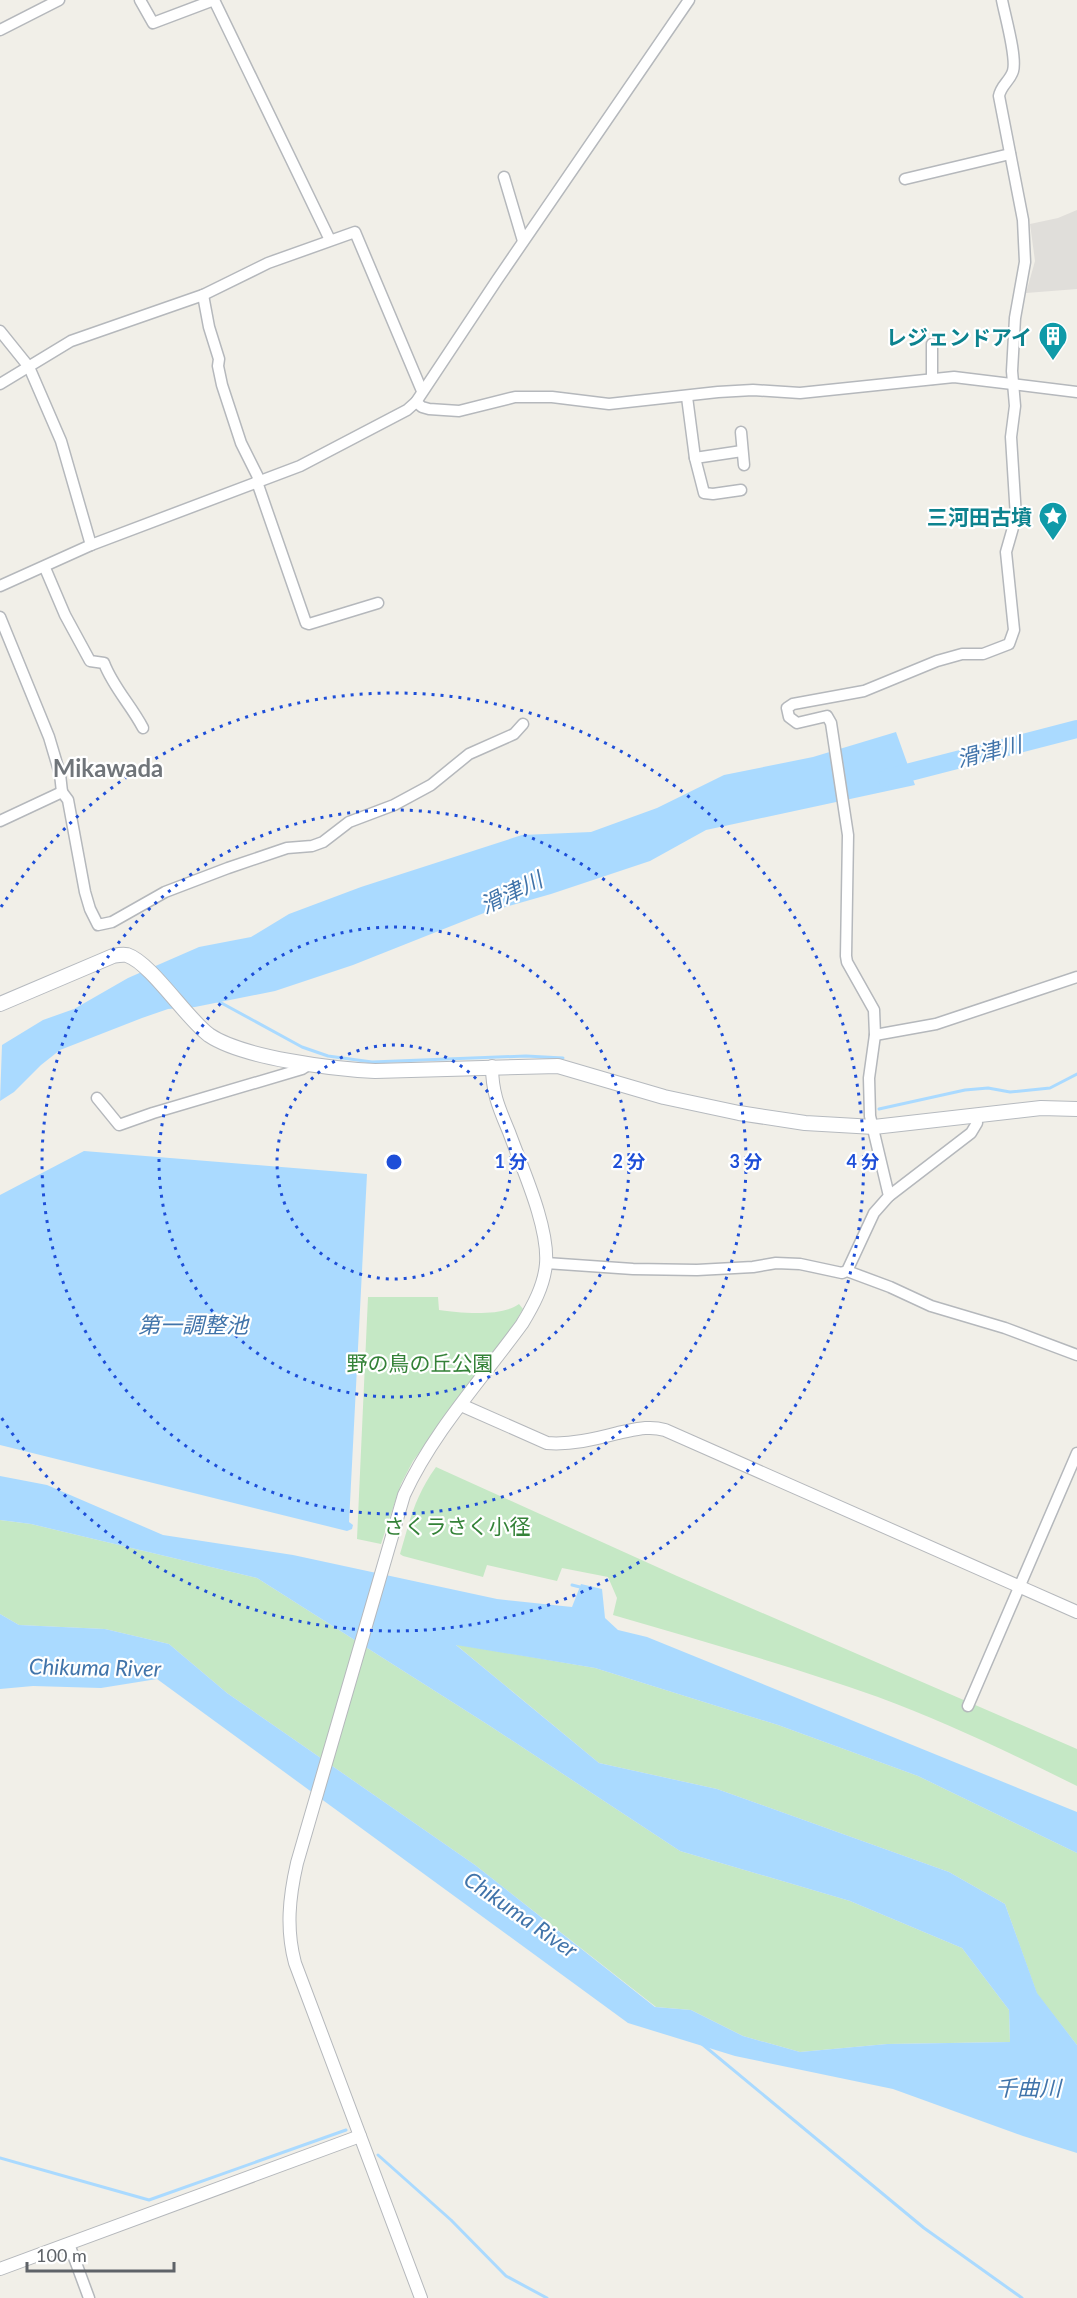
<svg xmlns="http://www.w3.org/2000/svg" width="1077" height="2298" font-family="Lato,'Noto Sans JP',sans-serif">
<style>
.industrial{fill:#e0deda}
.green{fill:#c5e8c5}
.water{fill:#aadaff}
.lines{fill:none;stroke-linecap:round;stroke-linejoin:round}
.stream{stroke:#aadaff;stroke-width:3}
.river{stroke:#aadaff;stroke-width:18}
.minor-casing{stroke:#b5b8bc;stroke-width:13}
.tertiary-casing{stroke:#b5b8bc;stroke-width:14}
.secondary-casing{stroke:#b6babf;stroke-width:16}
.minor{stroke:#fff;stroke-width:10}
.tertiary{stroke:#fff;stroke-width:12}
.secondary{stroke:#fff;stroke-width:14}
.ring{fill:none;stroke:#1d4ed8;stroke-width:3;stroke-dasharray:3 6}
.labels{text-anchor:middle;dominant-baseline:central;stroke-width:4.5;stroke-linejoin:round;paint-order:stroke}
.culture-label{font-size:21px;font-weight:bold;fill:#0d838f;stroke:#fff;text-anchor:end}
.park-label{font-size:21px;fill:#348238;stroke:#fff}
.water-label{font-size:22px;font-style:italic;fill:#4174aa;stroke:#fff}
.quarter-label{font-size:24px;font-weight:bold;fill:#70757a;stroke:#fff}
.centre{fill:#1d4ed8;stroke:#fff;stroke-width:3}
.ring-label{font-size:18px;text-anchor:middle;font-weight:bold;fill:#1d4ed8;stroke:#fff;stroke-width:4.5;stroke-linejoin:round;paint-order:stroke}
</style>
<rect width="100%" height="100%" fill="#f1efe8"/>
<path class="industrial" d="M1077 210V289L1026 293 1035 261 1030 224 1058 218Z"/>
<g class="green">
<path d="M368 1297H438L439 1310C459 1313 502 1317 519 1304L523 1309 509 1333 413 1461 401 1484 381 1544 357 1539Z"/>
<path d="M436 1467 677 1576 1077 1749V1786C1012 1754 946 1722 878 1697 791 1666 702 1641 613 1615L617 1598 608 1577 562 1568 557 1581 487 1565 483 1577 403 1556 400 1554C410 1520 415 1496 436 1467Z"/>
<path d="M0 1520 31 1524 257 1578 490 1726 680 1851 850 1901 962 1948 1009 2010 1010 2042 887 2044 800 2052 743 2036 691 2010 656 2007 475 1865 227 1693 169 1644 105 1629 19 1625 0 1614Z"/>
<path d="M455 1644 595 1668 778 1725 918 1776 1077 1853V2045L1037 1994 1005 1904 949 1872 717 1789 599 1763Z"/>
</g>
<g class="water">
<path d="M896 732 915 785 706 830 650 861 551 894 484 913 353 965 275 991 195 1007 168 1009 142 1018 60 1050 41 1065 14 1092 0 1101 2 1045 43 1020 74 1009 128 978 199 947 251 937 289 914 361 887 522 835 591 832 657 808 724 775 813 757Z"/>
<path d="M84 1151 367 1174 349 1522 353 1525 352 1529 347 1531 0 1445V1195Z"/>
<path d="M0 1476 47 1485 163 1535 293 1555 497 1599 572 1607 581 1584 602 1589 605 1618 618 1630 647 1637 1077 1812V1853L918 1776 778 1725 595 1668 456 1645 599 1763 717 1789 949 1872 1005 1904 1037 1993 1077 2045V2153L1023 2136 893 2089 735 2056 628 2023 157 1679 101 1688 33 1686 0 1689V1614L19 1625 105 1629 169 1644 227 1693 475 1865 655 2007 691 2010 743 2036 800 2052 887 2044 1010 2042 1009 2010 962 1948 850 1901 680 1851 490 1726 257 1578 31 1524 0 1520Z"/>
</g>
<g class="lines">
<g class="stream">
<path d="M216 1000 302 1047 328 1056 372 1062 526 1056 563 1058"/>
<path d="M879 1109 965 1090 988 1088 1010 1092 1050 1088 1077 1074"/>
<path d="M572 1585 580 1587"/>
<path d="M702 2044 924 2228 1022 2298"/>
<path d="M378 2155 451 2220 506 2276 547 2298"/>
<path d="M0 2158 149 2200 346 2130"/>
</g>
<path class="river" d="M887 778 1077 729"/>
<g class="minor-casing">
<g id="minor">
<path d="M140 0 153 23 214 0 330 240"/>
<path d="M0 30 59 0"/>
<path d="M504 177 523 241"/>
<path d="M905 179 1010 154"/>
<path d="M203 295 209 327 219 359 218 366 222 385 241 443 258 477 257 482 306 623 309 624 378 603"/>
<path d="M0 331 29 367 61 441 91 545"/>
<path d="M932 379V344"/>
<path d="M0 384 71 341 203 295 268 263 355 232 422 391"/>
<path d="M687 397 695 458 704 493 713 494 741 490"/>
<path d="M416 402 422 407 429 409 459 411 515 397H552L609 404 718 392 753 390 800 393 954 377 1077 392"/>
<path d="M741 432 744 465"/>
<path d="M695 458 742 451"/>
<path d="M45 568 65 615 90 661 104 663C113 687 131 705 143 728"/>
<path d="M0 586 91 545 300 466 407 410 416 402 497 280 689 0"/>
<path d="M0 617 49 737 60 774 62 792"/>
<path d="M0 821 62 792 68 800 85 892 90 909 98 925 112 922 165 892 228 868 287 848 312 846 323 842 349 822 394 805 431 785 469 754 514 734 523 724"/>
<path d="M875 1035 936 1024 1077 977"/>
<path d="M97 1098 119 1125 153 1113 302 1069 310 1064"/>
<path d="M889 1196 971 1133 977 1123 976 1116"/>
<path d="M546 1263 633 1269 697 1270 753 1267 776 1263 800 1264 842 1273 847 1271 890 1287 931 1306 1005 1328 1077 1355"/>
<path d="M847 1271 874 1213 889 1196 870 1116 869 1078 875 1035 874 1010 847 962 846 956 848 835 831 723 827 716 797 723 789 717 787 708 793 704 864 691 937 661 962 654H983L1009 644 1014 630 1006 552 1016 517 1011 437 1015 406 1012 371 1015 318 1025 262 1023 220 999 96C1001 85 1010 81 1013 71 1017 57 1005 16 1002 0"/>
<path d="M968 1706 1077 1453"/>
<path d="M69 2244 89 2298"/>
</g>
</g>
<g class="tertiary-casing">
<g id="tertiary">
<path d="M461 1405 547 1443C570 1445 595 1439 618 1433 634 1430 648 1425 665 1430L1077 1612"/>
<path d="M0 2269 360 2136"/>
<path d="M421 2298 295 1963C286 1929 289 1898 297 1863L404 1495C433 1432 482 1379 522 1324 533 1306 544 1286 546 1264 549 1226 522 1168 509 1132 499 1108 492 1093 492 1066"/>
</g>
</g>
<g class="secondary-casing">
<path id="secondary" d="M0 1004 113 956C118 955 122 954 127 955 151 963 186 1018 209 1035 243 1058 333 1069 375 1071L558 1066 664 1097 739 1113 805 1123 874 1127 1041 1108 1077 1109"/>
</g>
<use href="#minor" class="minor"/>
<use href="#tertiary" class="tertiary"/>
<use href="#secondary" class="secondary"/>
</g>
<g class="ring">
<circle cx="394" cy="1162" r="117"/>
<circle cx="394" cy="1162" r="235"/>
<circle cx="394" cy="1162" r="352"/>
<path d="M1 907A469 469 0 1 1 1 1417"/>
</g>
<defs>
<g id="building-pin" transform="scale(1.5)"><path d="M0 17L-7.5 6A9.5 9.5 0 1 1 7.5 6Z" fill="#0f9aa8" stroke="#fff"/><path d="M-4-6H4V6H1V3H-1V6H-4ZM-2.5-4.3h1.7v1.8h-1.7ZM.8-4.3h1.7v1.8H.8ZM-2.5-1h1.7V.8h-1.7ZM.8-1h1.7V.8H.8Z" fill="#fff"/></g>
<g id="sight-pin" transform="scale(1.5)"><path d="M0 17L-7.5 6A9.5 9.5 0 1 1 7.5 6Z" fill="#0f9aa8" stroke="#fff"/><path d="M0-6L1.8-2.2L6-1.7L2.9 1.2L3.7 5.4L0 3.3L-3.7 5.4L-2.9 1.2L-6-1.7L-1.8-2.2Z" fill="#fff"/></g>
</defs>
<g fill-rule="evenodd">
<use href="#building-pin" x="1053" y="336"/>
<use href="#sight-pin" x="1053" y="516"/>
</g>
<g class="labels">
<g class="culture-label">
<text x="1032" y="336">レジェンドアイ</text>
<text x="1032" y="516">三河田古墳</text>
</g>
<g class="park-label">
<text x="420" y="1362">野の鳥の丘公園</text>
<text x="457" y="1525">さくラさく小径</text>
</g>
<g class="water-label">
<text transform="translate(989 751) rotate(-14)">滑津川</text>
<text transform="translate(511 892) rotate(-26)">滑津川</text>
<text x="193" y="1324">第一調整池</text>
<text transform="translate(95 1667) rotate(1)">Chikuma River</text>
<text transform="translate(521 1914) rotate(35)">Chikuma River</text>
<text x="1028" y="2087">千曲川</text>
</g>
<g class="quarter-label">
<text x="108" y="767">Mikawada</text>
</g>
</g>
<circle cx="394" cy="1162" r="9" class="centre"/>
<g class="ring-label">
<text x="511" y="1168">1 分</text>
<text x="629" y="1168">2 分</text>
<text x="746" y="1168">3 分</text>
<text x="863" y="1168">4 分</text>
</g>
<path d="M27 2262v9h147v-9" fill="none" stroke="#5f6368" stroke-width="3"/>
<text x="36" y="2262" font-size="18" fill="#5f6368" stroke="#ffffff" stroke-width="4.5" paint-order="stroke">100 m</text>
</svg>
